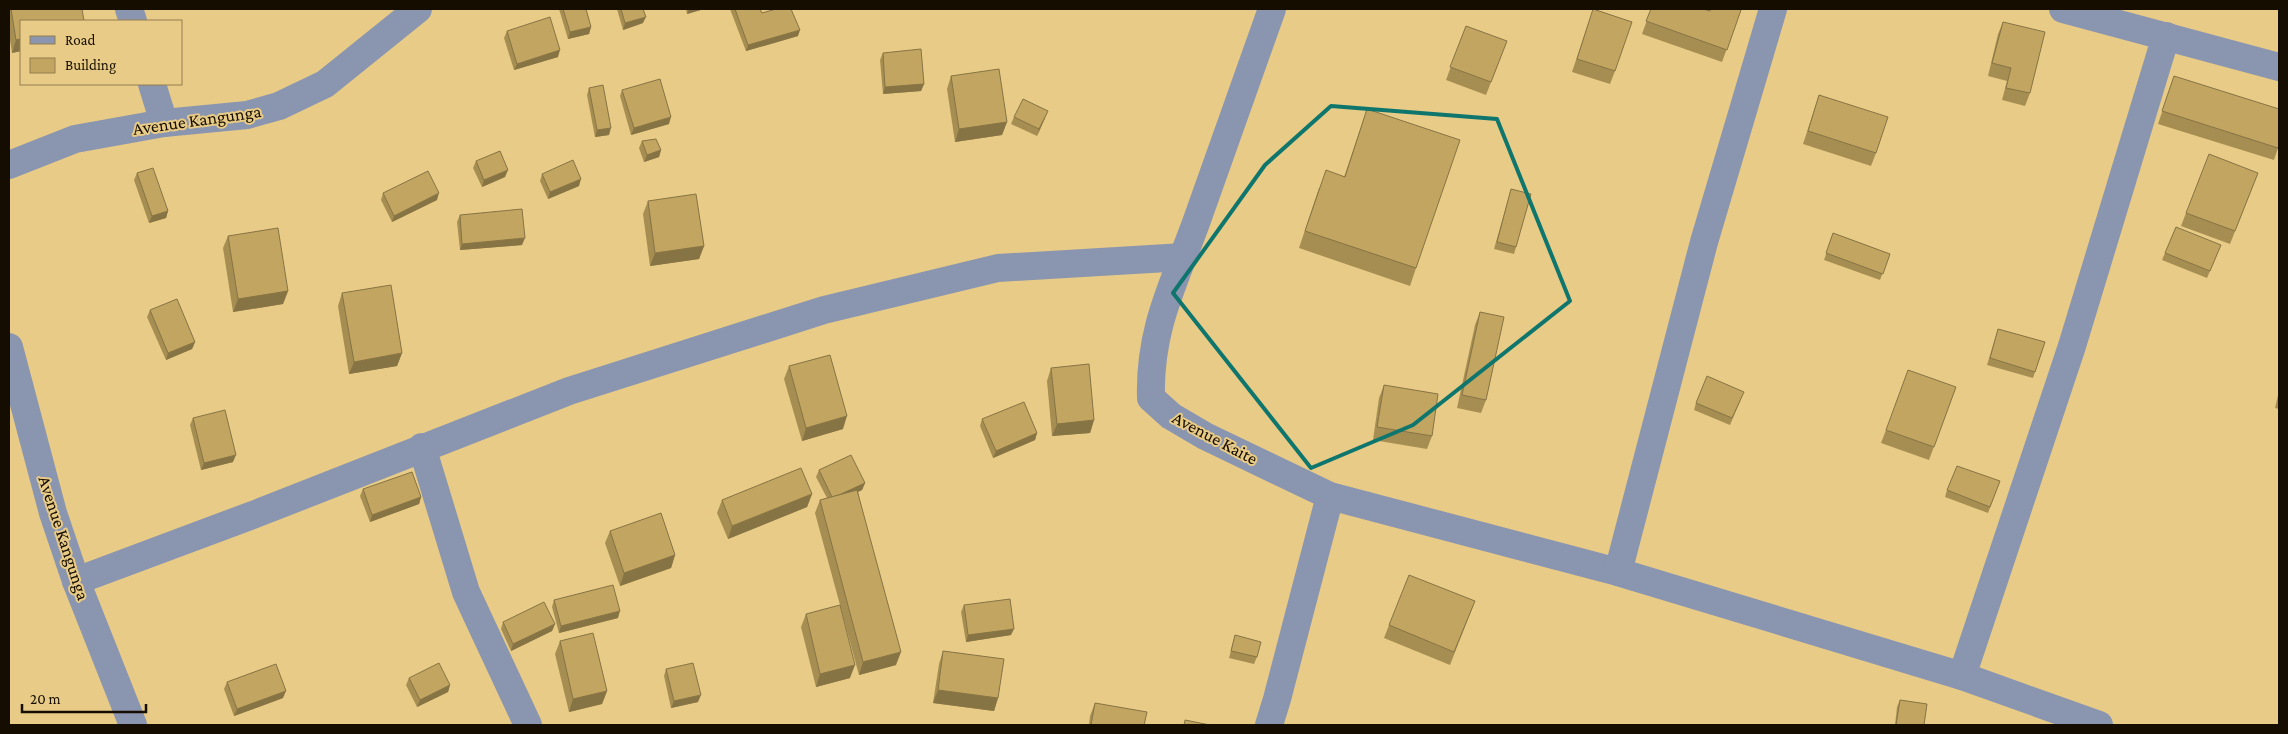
<svg xmlns="http://www.w3.org/2000/svg" width="2288" height="734" font-family="'Crimson Pro',serif">
<style>
.lines{fill:none;stroke-linecap:round;stroke-linejoin:round}
.street{stroke:#8a95b0;stroke-width:28}
.wall{fill:#a68e53}
.shaded-wall{fill:#877444}
.building{fill:#c1a561;stroke:#877444}
.marked{fill:none;stroke:#0f766e;stroke-width:4;stroke-linejoin:round}
.labels{text-anchor:middle;dominant-baseline:central;stroke-width:4;stroke-linejoin:round;paint-order:stroke}
.street-label{font-size:18px;fill:#150d00;stroke:#e8cb86}
</style>
<rect width="100%" height="100%" fill="#e8cb86"/>
<g class="lines">
<g class="street">
<path d="M129 9 133 21"/>
<path d="M1272 9C1247 79 1222 149 1197 220 1174 284 1149 328 1151 398L1171 416 1205 436 1330 496 1618 572 1962 676 2099 725"/>
<path d="M2063 9 2279 67"/>
<path d="M152 84 164 123"/>
<path d="M9 165 75 139 164 123 247 115 279 106 325 84 418 9"/>
<path d="M9 347 53 513 76 581 133 725"/>
<path d="M422 447 466 592 528 725"/>
<path d="M1618 572 1704 242 1773 9"/>
<path d="M76 581 258 513 569 391 824 310 998 268 1184 257"/>
<path d="M1962 676 2072 346 2166 36"/>
<path d="M1269 725 1277 699 1330 496"/>
</g>
</g>
<g class="wall">
<path d="M9 9H82L21 51 12 53 9 34Z"/>
<path d="M559 9H586L591 27 589 34 568 39Z"/>
<path d="M617 9H643V23L623 30Z"/>
<path d="M686 9H704L687 14Z"/>
<path d="M730 9H760L762 13 798 36 746 51Z"/>
<path d="M1651 9 1710 11 1741 10 1722 62 1642 34Z"/>
<path d="M1589 21 1615 71 1610 84 1572 72Z"/>
<path d="M2003 22 2030 93 2025 106 2002 100 2007 81 1988 76 1998 34Z"/>
<path d="M1466 26 1502 54 1486 95 1446 80Z"/>
<path d="M507 31 558 57 514 70 504 38Z"/>
<path d="M883 53 924 84 921 91 883 94 880 60Z"/>
<path d="M951 76 1007 122 1002 135 955 142 947 89Z"/>
<path d="M2174 76 2279 145 2274 160 2158 124Z"/>
<path d="M589 88 609 135 595 137 587 95Z"/>
<path d="M622 90 669 124 631 135 620 96Z"/>
<path d="M1819 95 1876 153 1871 166 1803 144Z"/>
<path d="M1367 109 1416 268 1410 286 1299 248 1319 188 1344 177Z"/>
<path d="M1014 117 1045 118 1037 136 1011 124Z"/>
<path d="M642 141 661 150 659 157 644 162 639 148Z"/>
<path d="M476 161 505 177 482 187 473 168Z"/>
<path d="M137 173 168 211 166 218 149 223 134 180Z"/>
<path d="M2258 173 2230 244 2181 226 2186 213Z"/>
<path d="M542 174 579 186 548 199 540 181Z"/>
<path d="M1511 189 1516 247 1514 254 1494 249Z"/>
<path d="M383 193 437 200 392 222 381 200Z"/>
<path d="M648 201 704 246 699 259 650 266 643 214Z"/>
<path d="M460 215 522 245 460 250 457 222Z"/>
<path d="M2176 227 2218 252 2207 278 2162 260Z"/>
<path d="M1833 233 1890 254 1880 280 1824 260Z"/>
<path d="M228 236 288 291 283 304 233 312 223 248Z"/>
<path d="M342 293 402 353 397 366 349 374 338 306Z"/>
<path d="M150 310 195 342 192 349 166 360 147 317Z"/>
<path d="M1480 312 1486 400 1481 413 1457 408 1475 325Z"/>
<path d="M1998 329 2045 342 2033 378 1987 365Z"/>
<path d="M789 366 843 429 802 441 784 379Z"/>
<path d="M1051 368 1094 420 1090 433 1052 436 1047 381Z"/>
<path d="M1384 385 1432 436 1427 449 1373 440 1379 398Z"/>
<path d="M1956 387 1929 460 1881 443 1886 430Z"/>
<path d="M2279 391V409L2275 408Z"/>
<path d="M1741 399 1730 425 1694 410 1696 403Z"/>
<path d="M193 418 233 462 201 470 190 425Z"/>
<path d="M982 419 1037 433 1035 440 993 458 980 426Z"/>
<path d="M819 470 865 483 862 490 858 492 896 665 859 675 840 605 850 678 816 687 801 627 806 614 840 605 815 513 820 500 827 498 816 477Z"/>
<path d="M2000 481 1988 513 1945 497 1947 490Z"/>
<path d="M363 489 421 497 419 504 370 522 360 496Z"/>
<path d="M812 494 807 507 728 539 717 513 722 500Z"/>
<path d="M610 531 675 555 671 568 620 586 605 543Z"/>
<path d="M554 600 618 618 559 633 552 607Z"/>
<path d="M1475 601 1450 665 1384 638 1389 625Z"/>
<path d="M964 605 1011 635 966 642 961 612Z"/>
<path d="M503 622 555 624 552 631 511 651 501 629Z"/>
<path d="M1235 635 1257 657 1254 664 1229 658Z"/>
<path d="M560 641 607 691 602 704 569 712 555 654Z"/>
<path d="M943 651 998 698 994 711 933 703 939 664Z"/>
<path d="M666 669 698 702 671 708 664 676Z"/>
<path d="M409 678 450 685 448 692 417 707 406 685Z"/>
<path d="M227 682 283 698 234 716 224 689Z"/>
<path d="M1900 700 1924 725H1895L1897 707Z"/>
<path d="M1095 703 1144 725H1089L1090 716Z"/>
</g>
<g class="shaded-wall">
<path d="M689 9H704L687 14Z"/>
<path d="M646 17 643 23 623 30 625 23Z"/>
<path d="M591 27 589 34 568 39 570 32Z"/>
<path d="M800 30 798 36 746 51 748 45Z"/>
<path d="M21 39V51L12 53 16 40Z"/>
<path d="M560 50 558 57 514 70 517 64Z"/>
<path d="M924 84 921 91 883 94 885 87Z"/>
<path d="M1048 111 1045 118 1037 136 1039 129Z"/>
<path d="M671 117 669 124 631 135 634 128Z"/>
<path d="M1007 122 1002 135 955 142 959 129Z"/>
<path d="M611 128 609 135 595 137 597 130Z"/>
<path d="M661 150 659 157 644 162 647 155Z"/>
<path d="M508 170 505 177 482 187 484 180Z"/>
<path d="M581 179 579 186 548 199 550 192Z"/>
<path d="M439 193 437 200 392 222 394 216Z"/>
<path d="M168 211 166 218 149 223 152 216Z"/>
<path d="M525 238 522 245 460 250 462 244Z"/>
<path d="M704 246 699 259 650 266 655 253Z"/>
<path d="M288 291 283 304 233 312 238 299Z"/>
<path d="M195 342 192 349 166 360 168 353Z"/>
<path d="M402 353 397 366 349 374 354 362Z"/>
<path d="M847 416 843 429 802 441 806 428Z"/>
<path d="M1094 420 1090 433 1052 436 1057 424Z"/>
<path d="M1037 433 1035 440 993 458 996 451Z"/>
<path d="M236 455 233 462 201 470 204 463Z"/>
<path d="M865 483 862 490 830 505 832 498Z"/>
<path d="M812 494 807 507 728 539 732 526Z"/>
<path d="M421 497 419 504 370 522 372 515Z"/>
<path d="M675 555 671 568 620 586 624 573Z"/>
<path d="M620 611 618 618 559 633 561 626Z"/>
<path d="M555 624 552 631 511 651 513 644Z"/>
<path d="M1014 629 1011 635 966 642 968 635Z"/>
<path d="M901 652 896 665 859 675 863 662Z"/>
<path d="M855 665 850 678 816 687 820 674Z"/>
<path d="M450 685 448 692 417 707 420 700Z"/>
<path d="M938 690 998 698 994 711 933 703Z"/>
<path d="M286 691 283 698 234 716 237 709Z"/>
<path d="M607 691 602 704 569 712 573 699Z"/>
<path d="M701 695 698 702 671 708 674 701Z"/>
</g>
<g class="building">
<path d="M11 9H82L84 21H21V39L16 40Z"/>
<path d="M563 9H586L591 27 570 32Z"/>
<path d="M621 9H643L646 17 625 23Z"/>
<path d="M735 9H760L762 13 776 9H791L800 30 748 45Z"/>
<path d="M1593 9 1632 22 1615 71 1577 59Z"/>
<path d="M1651 9H1703L1710 11 1711 9H1738L1741 10 1727 50 1646 21Z"/>
<path d="M550 17 560 50 517 64 507 31Z"/>
<path d="M2003 22 2045 32 2030 93 2006 88 2011 68 1992 63Z"/>
<path d="M1466 26 1507 41 1491 82 1450 67Z"/>
<path d="M921 49 924 84 885 87 883 53Z"/>
<path d="M999 69 1007 122 959 129 951 76Z"/>
<path d="M2174 76 2279 109V145L2278 148 2162 111Z"/>
<path d="M660 79 671 117 634 128 622 90Z"/>
<path d="M603 85 611 128 597 130 589 88Z"/>
<path d="M1819 95 1888 117 1876 153 1808 131Z"/>
<path d="M1023 99 1048 111 1039 129 1014 117Z"/>
<path d="M1367 109 1460 140 1416 268 1305 231 1326 170 1345 177Z"/>
<path d="M656 139 661 150 647 155 642 141Z"/>
<path d="M500 151 508 170 484 180 476 161Z"/>
<path d="M2209 154 2258 173 2235 231 2186 213Z"/>
<path d="M573 160 581 179 550 192 542 174Z"/>
<path d="M153 168 168 211 152 216 137 173Z"/>
<path d="M428 171 439 193 394 216 383 193Z"/>
<path d="M1511 189 1531 194 1516 247 1497 242Z"/>
<path d="M696 194 704 246 655 253 648 201Z"/>
<path d="M522 209 525 238 462 244 460 215Z"/>
<path d="M2176 227 2221 245 2210 271 2165 253Z"/>
<path d="M278 228 288 291 238 299 228 236Z"/>
<path d="M1833 233 1890 254 1883 274 1826 253Z"/>
<path d="M391 285 402 353 354 362 342 293Z"/>
<path d="M177 299 195 342 168 353 150 310Z"/>
<path d="M1480 312 1504 317 1486 400 1462 395Z"/>
<path d="M1998 329 2045 342 2035 372 1990 358Z"/>
<path d="M830 355 847 416 806 428 789 366Z"/>
<path d="M1089 364 1094 420 1057 424 1051 368Z"/>
<path d="M1908 370 1956 387 1934 447 1886 430Z"/>
<path d="M1707 376 1744 392 1732 418 1696 403Z"/>
<path d="M1384 385 1438 394 1432 436 1377 427Z"/>
<path d="M1024 402 1037 433 996 451 982 419Z"/>
<path d="M225 410 236 455 204 463 193 418Z"/>
<path d="M851 455 865 483 839 495 832 497 819 470Z"/>
<path d="M1957 466 2000 481 1990 507 1947 490Z"/>
<path d="M801 468 812 494 732 526 722 500Z"/>
<path d="M412 472 421 497 372 515 363 489Z"/>
<path d="M857 490 901 652 863 662 820 500Z"/>
<path d="M661 513 675 555 624 573 610 531Z"/>
<path d="M1409 575 1475 601 1454 652 1389 625Z"/>
<path d="M613 585 620 611 561 626 554 600Z"/>
<path d="M1010 599 1014 629 968 635 964 605Z"/>
<path d="M544 602 555 624 513 644 503 622Z"/>
<path d="M840 605 855 665 820 674 806 614Z"/>
<path d="M593 633 607 691 573 699 560 641Z"/>
<path d="M1235 635 1261 642 1257 657 1231 651Z"/>
<path d="M943 651 1004 659 998 698 938 690Z"/>
<path d="M439 663 450 685 420 700 409 678Z"/>
<path d="M693 663 701 695 674 701 666 669Z"/>
<path d="M276 664 286 691 237 709 227 682Z"/>
<path d="M1900 700 1927 704 1924 725H1896Z"/>
<path d="M1095 703 1147 712 1144 725H1091Z"/>
<path d="M1185 720 1210 725H1184Z"/>
</g>
<path class="marked" d="M1331 106 1497 119 1570 301 1413 425 1311 468 1173 293 1265 165Z"/>
<g class="labels">
<g class="street-label">
<text transform="translate(197 120) rotate(-8)">Avenue Kangunga</text>
<text transform="translate(1215 438) rotate(28)">Avenue Kaite</text>
<text transform="translate(64 538) rotate(72)">Avenue Kangunga</text>
</g>
</g>
<rect width="2288" height="734" fill="none" stroke="#150d00" stroke-width="20"/>
<rect x="20" y="20" width="162" height="65" fill="#e8cb86" stroke="#947f50"/>
<rect x="30" y="36" width="25" height="8" fill="#8a95b0" stroke="#947f50"/>
<text x="65" y="45" font-size="15" fill="#150d00">Road</text>
<rect x="30" y="58" width="25" height="15" fill="#c1a561" stroke="#947f50"/>
<text x="65" y="70" font-size="15" fill="#150d00">Building</text>
<path d="M22 704v8h124v-8" fill="none" stroke="#150d00" stroke-width="2.5"/>
<text x="30" y="704" font-size="15" fill="#150d00" stroke="#e8cb86" stroke-width="4" paint-order="stroke">20 m</text>
</svg>
